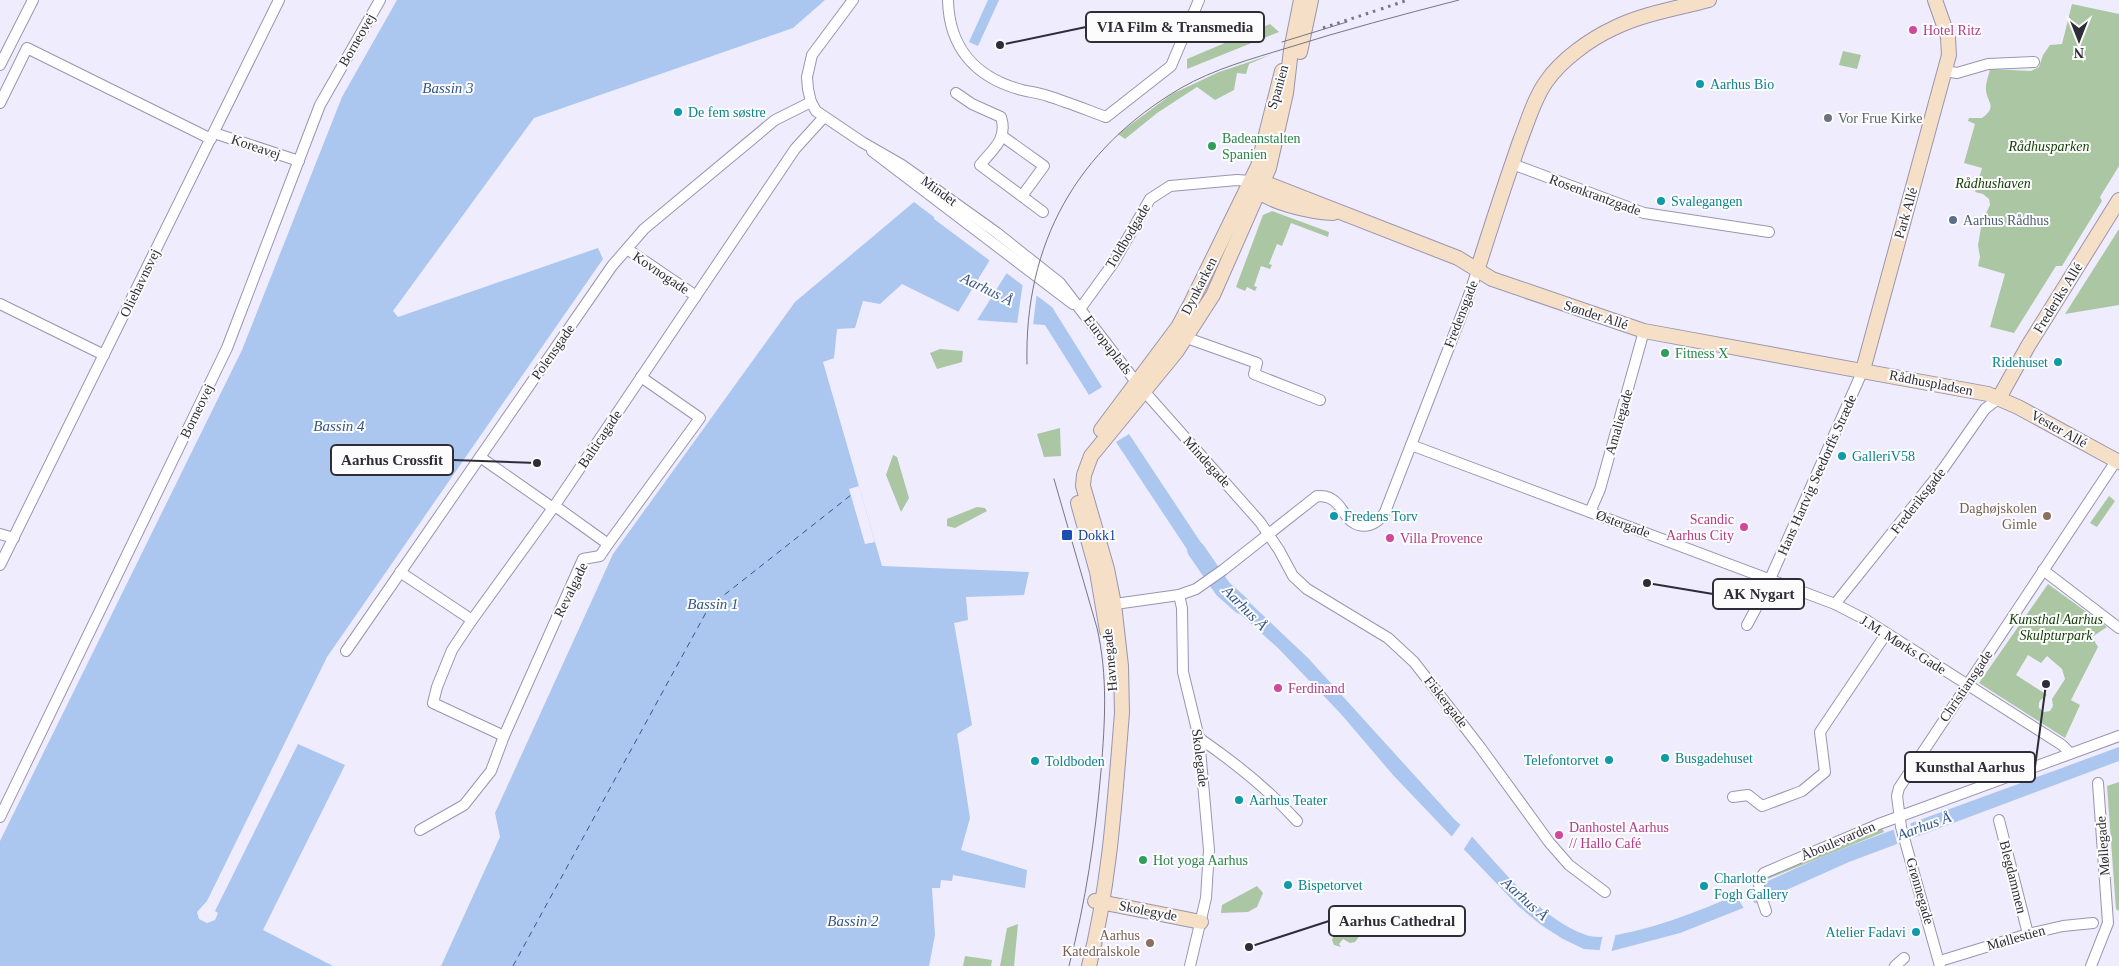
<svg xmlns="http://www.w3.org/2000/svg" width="2119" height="966" font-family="'Times New Roman',serif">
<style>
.green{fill:#aac6a3;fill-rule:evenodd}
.water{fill:#abc6ef}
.pier{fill:#efecfe}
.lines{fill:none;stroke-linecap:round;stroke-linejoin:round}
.river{stroke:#abc6ef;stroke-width:18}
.ferry{stroke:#34568a;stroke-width:1;stroke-dasharray:6 5;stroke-linecap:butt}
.street-casing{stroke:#9a95b0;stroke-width:12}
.secondary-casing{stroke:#9a95b0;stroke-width:16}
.street{stroke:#fff;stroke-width:10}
.secondary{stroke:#f5dfc7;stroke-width:14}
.tram{stroke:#777583;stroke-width:1}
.rail{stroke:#777583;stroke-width:3;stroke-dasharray:2.5 5;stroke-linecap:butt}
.hotel-dot{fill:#d1479c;stroke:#fcfcfc;stroke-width:2}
.culture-dot{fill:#0f9aa8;stroke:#fcfcfc;stroke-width:2}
.worship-dot{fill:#6b7280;stroke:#fcfcfc;stroke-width:2}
.leisure-dot{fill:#2e9e5b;stroke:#fcfcfc;stroke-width:2}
.service-dot{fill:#5c6f8a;stroke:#fcfcfc;stroke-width:2}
.education-dot{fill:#8d6e63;stroke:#fcfcfc;stroke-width:2}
.transit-dot{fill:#1a4fb4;stroke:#fcfcfc;stroke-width:2}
.labels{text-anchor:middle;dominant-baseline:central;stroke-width:4;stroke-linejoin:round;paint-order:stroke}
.hotel-label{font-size:14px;fill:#b23c85;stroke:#fcfcfc;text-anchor:start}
.street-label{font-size:14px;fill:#2e2c37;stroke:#fcfcfc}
.culture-label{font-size:14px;fill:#0d838f;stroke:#fcfcfc;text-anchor:start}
.worship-label{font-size:14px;fill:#5b616d;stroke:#fcfcfc;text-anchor:start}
.leisure-label{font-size:14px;fill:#27864d;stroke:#fcfcfc;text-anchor:start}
.park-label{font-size:14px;font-style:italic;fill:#113c04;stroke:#fcfcfc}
.service-label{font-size:14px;fill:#4e5e75;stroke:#fcfcfc;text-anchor:start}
.education-label{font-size:14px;fill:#785e54;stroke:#fcfcfc;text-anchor:end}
.transit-label{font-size:14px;fill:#164399;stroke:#fcfcfc;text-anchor:start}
.water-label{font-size:15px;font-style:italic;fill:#34568a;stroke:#fcfcfc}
.leader{fill:none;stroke:#2e2c37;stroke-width:2}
.callout-dot{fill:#2e2c37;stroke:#fcfcfc;stroke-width:2}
.callout{fill:#fcfcfc;stroke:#2e2c37;stroke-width:2}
.callout-label{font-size:15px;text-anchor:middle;font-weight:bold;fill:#2e2c37}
</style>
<rect width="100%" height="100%" fill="#efecfe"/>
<g class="green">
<path d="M2072 4 2119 14V166L2100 197 2102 201 2062 266H2056L2014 333 1990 327 2005 274 1978 266 1980 257 1978 245 1982 222 1990 205 1989 199 1983 194 1975 192 1982 168 1964 163 1975 124 1968 121 1969 118H1982C1998 106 1987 103 1986 90 1985 84 1989 75 1990 69L2031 71 2039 67 2043 55 2050 45 2062 44Z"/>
<path d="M1270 24 1279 32 1187 69V59Z"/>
<path d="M1843 51 1861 55 1857 69 1839 65Z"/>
<path d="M1270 55 1249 64 1246 74 1237 73 1234 90 1215 100 1197 87 1157 113 1125 139 1118 134 1172 94 1219 72Z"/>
<path d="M1272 211 1329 232 1328 237 1291 223 1282 246 1277 244 1269 264 1272 265 1270 269 1261 266 1254 286 1257 287 1255 291 1247 287 1245 291 1236 287 1263 215Z"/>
<path d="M2119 229V305L2065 314Z"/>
<path d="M940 349 963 351 962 362 937 369 930 353Z"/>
<path d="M1060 428 1061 456 1044 457 1037 434Z"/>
<path d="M893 455 897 457 909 498 901 512 886 475Z"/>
<path d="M2109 496 2115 501 2097 527 2090 523Z"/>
<path d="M977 507 985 508 987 511 955 528 947 526V519Z"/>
<path d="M2048 584 2107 627 2092 637 2098 647 2071 700 2080 705 2065 738 1979 683ZM2028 655 2041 663 2047 656 2062 669 2065 679 2052 699 2053 706 2050 711 2044 712 2039 708C2038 699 2042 700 2047 695L2016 675Z"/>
<path d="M2119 782V911L2116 909 2107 786Z"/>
<path d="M1882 828 1884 832 1765 880 1768 876Z"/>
<path d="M1257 886 1263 893 1257 907 1248 912 1221 913 1222 905Z"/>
<path d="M1351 923 1365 928 1355 942 1350 943 1343 939 1339 944 1341 947 1334 945 1332 940 1337 926Z"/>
<path d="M1018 924 1014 966H1000L1007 928Z"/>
<path d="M965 956 992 960 991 966H963Z"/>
</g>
<g class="water">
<path d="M397 0H825L793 28 534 118 393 311 398 317 598 248 603 259 327 657 207 901 197 912 199 919 207 923 215 920 218 913 215 911 298 744 345 765 263 930 333 966H0V841L242 350 342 97Z"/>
<path d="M988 0H999L978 46 969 42Z"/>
<path d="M914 202 934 217V219L1052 307 1102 387 1089 395 1045 325 975 320 902 284 880 304 863 301 855 328 837 329 834 358 823 362 882 566 1029 572 1024 595 966 597 968 620 954 623 972 725 957 734 970 818 961 850 1027 870 1025 888 953 875 952 881 941 880 940 888H932L935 935 929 966H441L500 837 495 813 613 554 795 302Z"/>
<path d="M1129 434 1215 564 1202 572 1116 442Z"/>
<path d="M1229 583 1308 658 1455 820 1462 826C1497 862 1537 918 1586 935 1602 940 1620 934 1635 931 1708 913 1773 876 1842 849 1934 814 2027 781 2119 747V761L1849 862 1771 897 1680 933 1612 951 1584 949 1563 939 1541 925 1518 906 1393 775 1341 714 1279 649 1217 593Z"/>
</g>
<g class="pier">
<path d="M991 258 1008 271 976 322H972L957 314Z"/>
<path d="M1023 282 1037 292 1033 325 1017 324Z"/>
<path d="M859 486 875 542 865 544 849 489Z"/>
<path d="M1910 822 1915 840 1898 846 1893 828Z"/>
<path d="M1461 824 1473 835 1462 852 1450 839Z"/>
<path d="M1745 890 1756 905 1745 910 1735 894Z"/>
<path d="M1616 933 1611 953H1599L1603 934Z"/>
</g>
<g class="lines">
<path class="river" d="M1196 550 1223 589 1241 605"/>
<path class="ferry" d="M513 966 709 607 851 495"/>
<g class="street-casing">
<g id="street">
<path d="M853 0 812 55 807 77 808 89 811 102 816 111 862 142 902 165 997 233 1060 283 1136 382 1260 522 1279 550 1293 576 1307 589 1388 638 1414 662 1480 747 1549 842 1569 865 1605 892"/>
<path d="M948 0C949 48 976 78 1022 90 1030 92 1039 93 1048 96 1067 102 1087 110 1106 117L1171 66 1199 0"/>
<path d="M0 65 33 0"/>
<path d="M1945 71 1957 73 1988 64 2034 62"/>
<path d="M956 93 972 104 1001 117C1008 139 993 149 980 165L1043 212"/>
<path d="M0 103 27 48 211 139"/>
<path d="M214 133 299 161"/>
<path d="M1002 136 1044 166 1022 196"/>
<path d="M872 151 1073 304"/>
<path d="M1512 164 1644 213 1769 232"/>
<path d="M627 249 696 296"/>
<path d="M0 304 104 355"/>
<path d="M1080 309 1114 262 1150 199 1170 186 1237 180 1251 181"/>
<path d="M1187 338 1257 363 1254 374 1320 400"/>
<path d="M1411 445 1835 604 1866 620 2062 745 2070 753"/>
<path d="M480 457 553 508"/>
<path d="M555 506 608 544"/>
<path d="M1590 512 1600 489 1644 331"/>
<path d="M0 534 14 538"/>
<path d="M0 565 279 0"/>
<path d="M2043 570 2119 628"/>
<path d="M400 572 472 620"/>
<path d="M1766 588 1863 370"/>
<path d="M1179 595 1182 608 1183 672 1199 738 1209 850 1206 898 1190 966"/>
<path d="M1835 604 1943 469 1985 409 1999 398"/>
<path d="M1108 605 1179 595 1196 589 1223 570 1317 496C1323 496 1328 496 1333 500 1341 505 1344 515 1351 521 1364 531 1378 524 1385 512L1467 301 1477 271"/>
<path d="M1747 625 1761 599"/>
<path d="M346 651 612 266 644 229 775 120 811 102"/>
<path d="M504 736 433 703 437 687 452 650 472 620 553 508 795 149 824 117"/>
<path d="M1199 738C1234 762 1269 790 1297 821"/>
<path d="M1733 797 1748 795 1762 806 1802 791 1825 772 1820 732 1886 634"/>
<path d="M0 817 227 348 320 105 380 0"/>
<path d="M1999 820 2028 934"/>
<path d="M420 830 464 805 491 771 504 736 583 559 600 556 608 544 700 418 641 377"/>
<path d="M1766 911C1762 898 1754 884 1764 873L1879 824 2119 736"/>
<path d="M1940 961 2028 934 2063 926 2093 923"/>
<path d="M1895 966 1904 958"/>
<path d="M1940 966 1901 827 1897 796 1899 788 2116 461"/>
<path d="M2091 966 2108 923 2098 783"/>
</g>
</g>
<g class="secondary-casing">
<g id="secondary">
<path d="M1300 52 1311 0"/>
<path d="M1254 182H1263L1458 258 1492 279 1644 331 1988 394 2018 407 2119 462"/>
<path d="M1254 186C1265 203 1313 212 1333 213"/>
<path d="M1477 271C1491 227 1505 184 1520 141 1528 121 1534 99 1546 82 1561 60 1590 39 1614 28 1642 14 1678 8 1709 0"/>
<path d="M1863 370 1949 55 1948 37 1935 0"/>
<path d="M1999 398 2028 346 2119 200"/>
<path d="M1101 430 1178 327 1191 303 1258 166 1282 71"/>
<path d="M1078 503 1097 572 1107 631"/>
<path d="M1095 901 1201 922"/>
<path d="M1089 966C1110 883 1115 798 1122 713L1121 666 1114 604 1107 569 1083 486 1084 475 1091 456 1177 351 1213 295 1269 168 1286 93 1291 50 1301 0"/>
</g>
</g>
<use href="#street" class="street"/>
<use href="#secondary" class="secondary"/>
<g class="tram">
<path d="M1282 42 1347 22"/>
<path d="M1027 364C1024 243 1077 149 1181 88 1214 69 1251 59 1287 48 1344 30 1401 15 1459 0"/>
<path d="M1054 479 1097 628C1108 676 1105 722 1101 771 1095 839 1086 900 1069 966"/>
</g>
<g class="rail">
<path d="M1381 9 1408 0"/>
<path d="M1323 28 1378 10"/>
</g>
</g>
<g class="hotel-dot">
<circle cx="1913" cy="30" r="5"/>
<circle cx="1744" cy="527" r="5"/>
<circle cx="1390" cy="538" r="5"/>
<circle cx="1278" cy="688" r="5"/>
<circle cx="1559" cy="835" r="5"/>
</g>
<g class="culture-dot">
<circle cx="1700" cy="84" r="5"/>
<circle cx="678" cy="112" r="5"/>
<circle cx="1661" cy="201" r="5"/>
<circle cx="2058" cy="362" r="5"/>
<circle cx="1842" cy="456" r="5"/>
<circle cx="1334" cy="516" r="5"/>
<circle cx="1665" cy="758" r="5"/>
<circle cx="1609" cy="760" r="5"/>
<circle cx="1035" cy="761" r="5"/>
<circle cx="1239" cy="800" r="5"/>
<circle cx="1288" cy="885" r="5"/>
<circle cx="1704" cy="886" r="5"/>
<circle cx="1916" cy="932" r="5"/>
</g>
<circle class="worship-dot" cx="1828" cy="118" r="5"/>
<g class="leisure-dot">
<circle cx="1212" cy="146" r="5"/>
<circle cx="1665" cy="353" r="5"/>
<circle cx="1143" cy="860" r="5"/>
</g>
<circle class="service-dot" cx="1953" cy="220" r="5"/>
<g class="education-dot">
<circle cx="2047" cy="516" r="5"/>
<circle cx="1150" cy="943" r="5"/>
</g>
<rect class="transit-dot" x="1061" y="529" width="12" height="12" rx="2.5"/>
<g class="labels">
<g class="hotel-label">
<text x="1923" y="30">Hotel Ritz</text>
<text x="1734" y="519" text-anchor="end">Scandic<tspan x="1734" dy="16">Aarhus City</tspan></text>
<text x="1400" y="538">Villa Provence</text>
<text x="1288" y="688">Ferdinand</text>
<text x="1569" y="827">Danhostel Aarhus<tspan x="1569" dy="16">// Hallo Café</tspan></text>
</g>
<g class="street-label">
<text transform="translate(357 40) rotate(-60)">Borneovej</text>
<text transform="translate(1278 87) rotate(-74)">Spanien</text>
<text transform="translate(256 147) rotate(19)">Koreavej</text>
<text transform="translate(939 191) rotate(36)">Mindet</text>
<text transform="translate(1595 195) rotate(20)">Rosenkrantzgade</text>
<text transform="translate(1906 213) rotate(-74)">Park Allé</text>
<text transform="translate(1128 236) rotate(-59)">Toldbodgade</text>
<text transform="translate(661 273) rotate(34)">Kovnogade</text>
<text transform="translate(140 283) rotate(-64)">Oliehavnsvej</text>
<text transform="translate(1199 286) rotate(-63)">Dynkarken</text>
<text transform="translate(2058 298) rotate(-58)">Frederiks Allé</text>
<text transform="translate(1461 314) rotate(-69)">Fredensgade</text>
<text transform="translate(1596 315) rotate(18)">Sønder Allé</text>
<text transform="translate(1108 345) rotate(53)">Europaplads</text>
<text transform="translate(553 352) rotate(-55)">Polensgade</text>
<text transform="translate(1931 383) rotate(11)">Rådhuspladsen</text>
<text transform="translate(197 411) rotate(-64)">Borneovej</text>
<text transform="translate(1619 422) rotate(-74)">Amaliegade</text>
<text transform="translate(2059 429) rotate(29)">Vester Allé</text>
<text transform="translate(600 439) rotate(-56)">Balticagade</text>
<text transform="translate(1207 462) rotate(48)">Mindegade</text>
<text transform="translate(1817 475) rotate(-66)">Hans Hartvig Seedorffs Stræde</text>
<text transform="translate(1918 501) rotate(-52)">Frederiksgade</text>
<text transform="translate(1623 524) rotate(20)">Østergade</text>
<text transform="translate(571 590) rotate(-64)">Revalgade</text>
<text transform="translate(1903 645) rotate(32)">J.M. Mørks Gade</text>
<text transform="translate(1110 660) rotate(-95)">Havnegade</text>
<text transform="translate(1966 686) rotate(-56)">Christiansgade</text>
<text transform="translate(1446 702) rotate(52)">Fiskergade</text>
<text transform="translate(1200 758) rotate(83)">Skolegade</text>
<text transform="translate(1838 841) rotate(-23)">Åboulevarden</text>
<text transform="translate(2103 846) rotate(-94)">Møllegade</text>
<text transform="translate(2013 877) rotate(76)">Blegdammen</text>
<text transform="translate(1920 891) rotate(74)">Grønnegade</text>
<text transform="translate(1148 911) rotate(11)">Skolegyde</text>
<text transform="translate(2016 938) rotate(-16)">Møllestien</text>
</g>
<g class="culture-label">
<text x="1710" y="84">Aarhus Bio</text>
<text x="688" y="112">De fem søstre</text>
<text x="1671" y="201">Svalegangen</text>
<text x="2048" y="362" text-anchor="end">Ridehuset</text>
<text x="1852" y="456">GalleriV58</text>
<text x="1344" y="516">Fredens Torv</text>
<text x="1675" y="758">Busgadehuset</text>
<text x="1599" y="760" text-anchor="end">Telefontorvet</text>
<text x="1045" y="761">Toldboden</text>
<text x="1249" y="800">Aarhus Teater</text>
<text x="1714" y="878">Charlotte<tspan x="1714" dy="16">Fogh Gallery</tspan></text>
<text x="1298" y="885">Bispetorvet</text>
<text x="1906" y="932" text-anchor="end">Atelier Fadavi</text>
</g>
<g class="worship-label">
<text x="1838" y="118">Vor Frue Kirke</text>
</g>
<g class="leisure-label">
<text x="1222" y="138">Badeanstalten<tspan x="1222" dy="16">Spanien</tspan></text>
<text x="1675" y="353">Fitness X</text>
<text x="1153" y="860">Hot yoga Aarhus</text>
</g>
<g class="park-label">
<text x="2049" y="146">Rådhusparken</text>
<text x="1993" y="183">Rådhushaven</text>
<text x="2056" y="619">Kunsthal Aarhus<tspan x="2056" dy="16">Skulpturpark</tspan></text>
</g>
<g class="service-label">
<text x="1963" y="220">Aarhus Rådhus</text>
</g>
<g class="education-label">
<text x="2037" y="508">Daghøjskolen<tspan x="2037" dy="16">Gimle</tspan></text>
<text x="1140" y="935">Aarhus<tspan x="1140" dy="16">Katedralskole</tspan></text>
</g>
<g class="transit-label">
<text x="1078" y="535">Dokk1</text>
</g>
<g class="water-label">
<text x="448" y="88">Bassin 3</text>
<text transform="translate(987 289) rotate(26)">Aarhus Å</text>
<text x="339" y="426">Bassin 4</text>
<text x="713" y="604">Bassin 1</text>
<text transform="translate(1245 608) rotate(45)">Aarhus Å</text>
<text transform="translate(1924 826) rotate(-20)">Aarhus Å</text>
<text transform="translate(1525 899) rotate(42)">Aarhus Å</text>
<text x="853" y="921">Bassin 2</text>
</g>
</g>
<path class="leader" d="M1000 45L1086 27M537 463L453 460M1647 583L1713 594M2046 684L2035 767M1249 947L1329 921"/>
<g class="callout-dot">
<circle cx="1000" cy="45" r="5"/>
<circle cx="537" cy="463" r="5"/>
<circle cx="1647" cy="583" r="5"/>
<circle cx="2046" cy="684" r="5"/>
<circle cx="1249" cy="947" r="5"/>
</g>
<g class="callout">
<rect x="1086" y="12" width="178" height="30" rx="5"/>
<rect x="331" y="445" width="122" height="30" rx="5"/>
<rect x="1713" y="579" width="91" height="30" rx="5"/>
<rect x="1905" y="752" width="130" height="30" rx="5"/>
<rect x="1329" y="906" width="136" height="30" rx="5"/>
</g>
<g class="callout-label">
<text x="1175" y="32">VIA Film &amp; Transmedia</text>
<text x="392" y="465">Aarhus Crossfit</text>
<text x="1759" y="599">AK Nygart</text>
<text x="1970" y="772">Kunsthal Aarhus</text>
<text x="1397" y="926">Aarhus Cathedral</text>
</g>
<g transform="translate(2079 40) rotate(180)" stroke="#fcfcfc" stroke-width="4" paint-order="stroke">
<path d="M0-4L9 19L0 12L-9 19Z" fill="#2e2c37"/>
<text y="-8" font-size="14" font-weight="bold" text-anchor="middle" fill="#2e2c37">N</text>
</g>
</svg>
